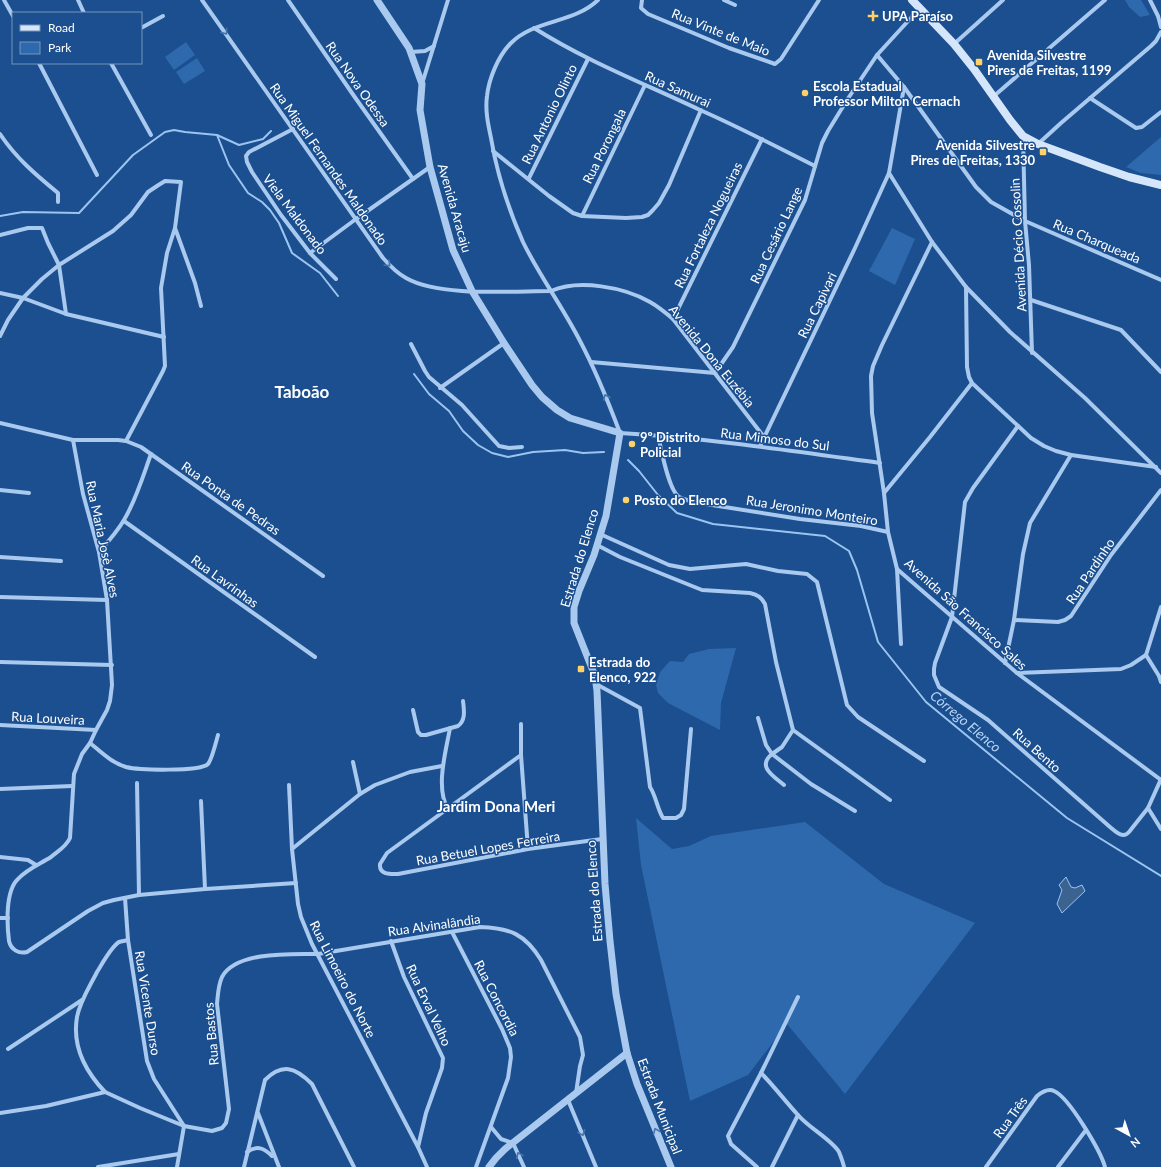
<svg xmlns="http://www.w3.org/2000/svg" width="1161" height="1167" font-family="Lato,sans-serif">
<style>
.green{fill:#2e69ad}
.water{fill:#3c6290;stroke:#9cc4f0}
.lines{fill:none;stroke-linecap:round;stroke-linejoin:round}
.stream{stroke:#9cc4f0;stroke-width:2}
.minor{stroke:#a9c9ee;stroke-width:4}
.tertiary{stroke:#a9c9ee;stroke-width:7}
.secondary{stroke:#d6e6fa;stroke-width:8}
.oneway{stroke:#4674ac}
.poi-dot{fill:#ffd166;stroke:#1b4f8f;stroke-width:1.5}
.labels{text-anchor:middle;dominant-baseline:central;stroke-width:3;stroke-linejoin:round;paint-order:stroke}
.poi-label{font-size:13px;font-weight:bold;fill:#fff;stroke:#1b4f8f;text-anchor:start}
.street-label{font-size:13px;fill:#fff;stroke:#1b4f8f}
.water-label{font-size:14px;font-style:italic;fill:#b5d3f5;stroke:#1b4f8f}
.quarter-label{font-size:15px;font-weight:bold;fill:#fff;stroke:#1b4f8f}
.district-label{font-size:17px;font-weight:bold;fill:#fff;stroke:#1b4f8f}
</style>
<rect width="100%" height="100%" fill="#1b4f8f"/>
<g class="green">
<path d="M1125 0H1141L1150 15 1140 17 1129 7Z"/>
<path d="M186 42 195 55 174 70 165 57Z"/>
<path d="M197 58 205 71 184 84 176 72Z"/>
<path d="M1161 137V175L1141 173 1126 167Z"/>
<path d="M892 228 915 239 895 285 869 271Z"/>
<path d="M736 648 721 703 720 730 668 703 658 693 656 685 660 672 670 661 683 662 689 654 709 649Z"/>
<path d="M636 818 672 849 689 846 711 836 805 822 884 884 975 923 845 1094 787 1024 748 1075 690 1101 641 865Z"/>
</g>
<path class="water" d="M1066 877 1071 887 1075 888 1082 885 1085 891 1062 913 1057 904 1062 890 1059 885Z"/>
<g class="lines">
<g class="stream">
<path d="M217 135 229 165 248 193 262 202 270 210 279 223 292 253 320 273 338 296"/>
<path d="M0 216 23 212 79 213 133 155 165 132 174 130 185 132 217 135 239 145 263 139 271 131"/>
<path d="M414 374 429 394 449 411 463 431 478 445 492 453 508 457 533 452 565 450 583 453 604 452"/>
<path d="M628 460 639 471 658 495 677 513 713 524 825 536 849 551 857 570 878 642 926 702 1067 818 1161 876"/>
</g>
<g class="minor">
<path d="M4 0 13 16"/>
<path d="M78 0 84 13"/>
<path d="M202 0 383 258C390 266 397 273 406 278 439 297 512 291 551 291 579 279 624 287 650 302 659 307 666 313 673 319L764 437"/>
<path d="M288 0 354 96 413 179"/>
<path d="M598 0C573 24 534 19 510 44 498 57 489 78 487 96 485 110 488 124 491 138 497 174 508 208 523 242 539 275 562 306 579 339 595 369 608 401 620 433 707 438 793 451 880 463"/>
<path d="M642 0 641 8 648 14 729 48 775 64 781 59 819 0"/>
<path d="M724 0 735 5"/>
<path d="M1150 0 1158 16 1161 27"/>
<path d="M141 28 163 16"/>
<path d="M534 28C588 62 643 83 700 110 739 127 777 147 815 166"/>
<path d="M954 44 1003 0"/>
<path d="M411 52 425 51 434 46"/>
<path d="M877 55 904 87 976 187 991 202 1025 221 1161 280"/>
<path d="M39 63 97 175"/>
<path d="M111 63 151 135"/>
<path d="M422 84 448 0"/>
<path d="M994 96 1105 0"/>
<path d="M1090 98 1136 128 1142 127 1161 112"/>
<path d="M293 129 249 152 246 156 247 162 252 172 281 215 310 253 336 279"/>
<path d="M0 134C16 158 36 175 58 193V202"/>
<path d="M1023 136 1025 221 1029 265 1032 353"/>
<path d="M1038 144 1061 123 1151 46 1156 41 1161 32"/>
<path d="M493 151 549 196 573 213 582 216 626 218 642 217 648 215 653 210 659 203 669 185 701 110"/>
<path d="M889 173 932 242 966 287 1010 332 1085 398 1161 473"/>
<path d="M529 178 588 59"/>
<path d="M582 216 645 85"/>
<path d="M0 235 28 228H42L48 243 59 265 66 314"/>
<path d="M932 242 882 345 873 366 871 376 872 413 884 493 888 532 897 569 1017 673 1161 780"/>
<path d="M310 253 356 219 430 167"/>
<path d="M966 287 967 367 969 377 972 383 1031 438 1044 446 1056 451 1071 455 1156 467"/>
<path d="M0 293 23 298 66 314 164 337"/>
<path d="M1031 300 1121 330 1161 372"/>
<path d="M673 319 762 139"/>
<path d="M0 336 8 320 23 298 42 279 59 265 113 231 131 215 148 192 157 186 165 181 181 182 175 228 195 283 201 306"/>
<path d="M411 344 425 371 429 377 462 405 499 446 509 448 522 447"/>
<path d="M591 362 715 373 733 347 805 200 822 143 828 131 847 100 877 55 920 8"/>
<path d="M440 388 504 343"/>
<path d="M0 423 73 440H118L126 441 141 447 323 576"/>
<path d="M1018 426 973 488 965 502 952 617 935 663 934 669V675L939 687 988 720 1110 827C1116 832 1123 839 1129 832L1148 808 1161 779"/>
<path d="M658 435C661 448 668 488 678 496 682 499 688 500 693 502L800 519 861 526 888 532"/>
<path d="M73 440 83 494 99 552 107 600 112 685 110 701 107 710 96 730 90 743 82 754 74 774 70 838C66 847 58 851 51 857 40 864 27 869 18 879 5 891 7 925 9 941 11 950 19 954 27 952L88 911 103 903 114 900 139 895 205 889 296 883"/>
<path d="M126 441 163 371 165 366 161 288 167 253 175 228"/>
<path d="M760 446 855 248 889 173 904 87"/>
<path d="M0 490 29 493"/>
<path d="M884 493 930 437 972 383"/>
<path d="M124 521 315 657"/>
<path d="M600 534 669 565 690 569 746 564 778 571 807 574 817 582 847 705 858 717 924 761"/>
<path d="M597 545 620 557 702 590 750 593C758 595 761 597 765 604L776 662 793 730 782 747 772 754 811 784 855 811"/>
<path d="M99 552C108 542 117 532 124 520 136 500 143 476 151 454"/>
<path d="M0 557 61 561"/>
<path d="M897 569 901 644"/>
<path d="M0 597 107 600"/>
<path d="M1014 620 1058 622 1065 620 1071 616 1111 555 1161 490"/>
<path d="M1146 655 1159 676 1161 682"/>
<path d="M0 662 112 665"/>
<path d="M1005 663 1014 620 1023 554 1030 523 1071 455"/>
<path d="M1017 673 1121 669 1131 665 1146 655 1161 607"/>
<path d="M596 684 640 708 650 787C656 796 657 808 663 818H676L681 815 684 809 691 729"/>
<path d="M413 710 418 732 421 735H426L458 726C466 720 464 710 463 701"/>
<path d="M758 718 766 745 772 754C756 767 775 777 784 785"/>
<path d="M521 724V755L528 849"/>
<path d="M0 725 96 730"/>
<path d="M793 730 890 800"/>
<path d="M90 743C101 752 112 763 126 767 138 770 200 772 208 764 212 759 216 742 218 735"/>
<path d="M521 755 387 853 380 864C379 875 390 874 398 874L528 849 602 839"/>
<path d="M353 762 360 794"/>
<path d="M137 783 139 895"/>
<path d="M289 785 292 849 298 904 301 917 312 944 418 1147 427 1167"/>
<path d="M0 789 72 786"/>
<path d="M201 801 205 889"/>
<path d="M1148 808 1161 829"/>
<path d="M448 809C435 788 446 751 450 728"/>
<path d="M292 849 360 794 375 785 410 772 442 766"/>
<path d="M0 857 28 860 36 865"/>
<path d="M125 898 128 940 147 1061 154 1079 184 1126"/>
<path d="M0 918H8"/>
<path d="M452 932 502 1029 510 1048 511 1057 508 1078 476 1167"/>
<path d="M391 941 404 977 443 1058 442 1068 426 1113 418 1147"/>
<path d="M8 1049 82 1000"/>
<path d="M761 1073C774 1086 785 1101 798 1115 809 1128 832 1140 839 1152 841 1157 843 1162 844 1167"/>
<path d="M105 1092C86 1072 72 1046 77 1017 80 1001 90 986 97 972 102 964 111 947 119 942 122 941 125 941 128 940"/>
<path d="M568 1100 596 1167"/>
<path d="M0 1113 46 1106 105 1092 140 1108 184 1126 212 1131 222 1128 226 1123 229 1109 217 1004C218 994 218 986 222 977 236 951 292 954 318 954L480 927C510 928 525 934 541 960L580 1037 583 1055 580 1066 576 1093"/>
<path d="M258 1113 279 1167"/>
<path d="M491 1127 501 1139 513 1143 524 1167"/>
<path d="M247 1152C257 1145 264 1148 272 1156"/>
<path d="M98 1167 179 1154"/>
<path d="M177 1167 184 1126"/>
<path d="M244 1167 265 1080C282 1063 295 1067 312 1084L354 1167"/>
<path d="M757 1167 731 1144 728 1136 761 1073 798 997"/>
<path d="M772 1167 798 1115"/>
<path d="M986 1167 1037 1096C1042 1092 1048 1088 1054 1091 1069 1097 1101 1152 1105 1167"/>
<path d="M1058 1167 1086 1130"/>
</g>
<g class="tertiary">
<path d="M377 0 409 48 422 84 420 110 430 167 453 250 472 291 504 343 532 385 542 397 557 410 570 418 620 433 606 516 594 555 579 591 574 607V623L595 676 597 691 605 884 610 941 616 994 627 1053 637 1084 671 1167"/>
<path d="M489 1167 496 1158 505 1149 627 1053"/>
</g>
<path class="secondary" d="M912 0 954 44 974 69 1010 120 1023 136 1038 144 1100 167 1129 177 1161 185"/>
</g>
<defs><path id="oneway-chevron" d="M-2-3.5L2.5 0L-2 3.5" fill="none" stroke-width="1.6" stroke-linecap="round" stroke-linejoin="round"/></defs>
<g class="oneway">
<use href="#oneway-chevron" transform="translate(225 32) rotate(55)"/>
<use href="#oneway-chevron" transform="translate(388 264) rotate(46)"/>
<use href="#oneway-chevron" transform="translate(606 397) rotate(-113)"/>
<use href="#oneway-chevron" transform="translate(656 1131) rotate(-112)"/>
<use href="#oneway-chevron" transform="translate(582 1133) rotate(68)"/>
<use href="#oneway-chevron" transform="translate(519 1155) rotate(-114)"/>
</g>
<g class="poi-dot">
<path d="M871 10h4v4h4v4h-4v4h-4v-4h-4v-4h4z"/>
<rect x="975" y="58" width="8" height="8" rx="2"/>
<circle cx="805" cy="93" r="4"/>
<rect x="1039" y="148" width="8" height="8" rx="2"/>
<circle cx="632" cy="444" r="4"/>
<circle cx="626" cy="500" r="4"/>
<rect x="577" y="665" width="8" height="8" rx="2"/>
</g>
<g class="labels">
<g class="poi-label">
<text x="882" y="16">UPA Paraíso</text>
<text x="987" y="55">Avenida Silvestre<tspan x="987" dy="15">Pires de Freitas, 1199</tspan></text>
<text x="813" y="86">Escola Estadual<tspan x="813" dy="15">Professor Milton Cernach</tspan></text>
<text x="1035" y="145" text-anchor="end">Avenida Silvestre<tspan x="1035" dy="15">Pires de Freitas, 1330</tspan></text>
<text x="640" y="437">9º Distrito<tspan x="640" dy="15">Policial</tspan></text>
<text x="634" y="500">Posto do Elenco</text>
<text x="589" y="662">Estrada do<tspan x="589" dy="15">Elenco, 922</tspan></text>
</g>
<g class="street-label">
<text transform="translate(721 32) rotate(22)">Rua Vinte de Maio</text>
<text transform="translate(358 84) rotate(55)">Rua Nova Odessa</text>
<text transform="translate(678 89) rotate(24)">Rua Samurai</text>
<text transform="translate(549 114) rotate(-64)">Rua Antonio Olinto</text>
<text transform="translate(604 146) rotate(-64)">Rua Porongala</text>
<text transform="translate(329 164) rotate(55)">Rua Miguel Fernandes Maldonado</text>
<text transform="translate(455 208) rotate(74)">Avenida Aracaju</text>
<text transform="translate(295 214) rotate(53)">Viela Maldonado</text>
<text transform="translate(708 225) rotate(-64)">Rua Fortaleza Nogueiras</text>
<text transform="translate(776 235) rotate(-65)">Rua Cesário Lange</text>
<text transform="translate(1097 241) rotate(23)">Rua Charqueada</text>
<text transform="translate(1018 245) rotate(-93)">Avenida Décio Cossolin</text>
<text transform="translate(817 305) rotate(-64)">Rua Capivari</text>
<text transform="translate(712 356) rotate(51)">Avenida Dona Euzébia</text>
<text transform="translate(775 439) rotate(7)">Rua Mimoso do Sul</text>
<text transform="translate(231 498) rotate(35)">Rua Ponta de Pedras</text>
<text transform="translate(812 510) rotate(9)">Rua Jeronimo Monteiro</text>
<text transform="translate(103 539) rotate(78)">Rua Maria Josè Alves</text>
<text transform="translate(579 558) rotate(-73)">Estrada do Elenco</text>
<text transform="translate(1090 571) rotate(-56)">Rua Pardinho</text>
<text transform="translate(225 581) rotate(36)">Rua Lavrinhas</text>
<text transform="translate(966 614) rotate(42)">Avenida São Francisco Sales</text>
<text transform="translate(48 718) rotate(3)">Rua Louveira</text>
<text transform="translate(1037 750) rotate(42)">Rua Bento</text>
<text transform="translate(488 848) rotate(-10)">Rua Betuel Lopes Ferreira</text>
<text transform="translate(594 891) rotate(-94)">Estrada do Elenco</text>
<text transform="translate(434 925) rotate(-8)">Rua Alvinalândia</text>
<text transform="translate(343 979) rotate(63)">Rua Limoeiro do Norte</text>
<text transform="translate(497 998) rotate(63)">Rua Concordia</text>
<text transform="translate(148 1003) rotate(81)">Rua Vicente Durso</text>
<text transform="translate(429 1005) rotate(65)">Rua Erval Velho</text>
<text transform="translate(211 1034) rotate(-95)">Rua Bastos</text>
<text transform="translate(660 1106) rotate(69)">Estrada Municipal</text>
<text transform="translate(1010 1117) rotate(-54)">Rua Três</text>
</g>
<g class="water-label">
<text transform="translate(966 721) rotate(40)">Córrego Elenco</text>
</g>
<g class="quarter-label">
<text x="496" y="806">Jardim Dona Meri</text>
</g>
<g class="district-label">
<text x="302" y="391">Taboão</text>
</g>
</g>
<rect x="12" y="12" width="130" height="52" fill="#1b4f8f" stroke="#7695bc"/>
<rect x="20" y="25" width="20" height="6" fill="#d6e6fa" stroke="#7695bc"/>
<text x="48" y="32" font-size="12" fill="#ffffff">Road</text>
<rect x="20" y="42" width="20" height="12" fill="#2e69ad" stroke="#7695bc"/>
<text x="48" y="52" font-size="12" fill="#ffffff">Park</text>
<g transform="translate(1129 1135) rotate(140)" stroke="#1b4f8f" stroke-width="3" paint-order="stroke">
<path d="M0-3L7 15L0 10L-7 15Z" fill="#ffffff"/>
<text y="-6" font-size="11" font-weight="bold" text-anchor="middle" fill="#ffffff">N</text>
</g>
</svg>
